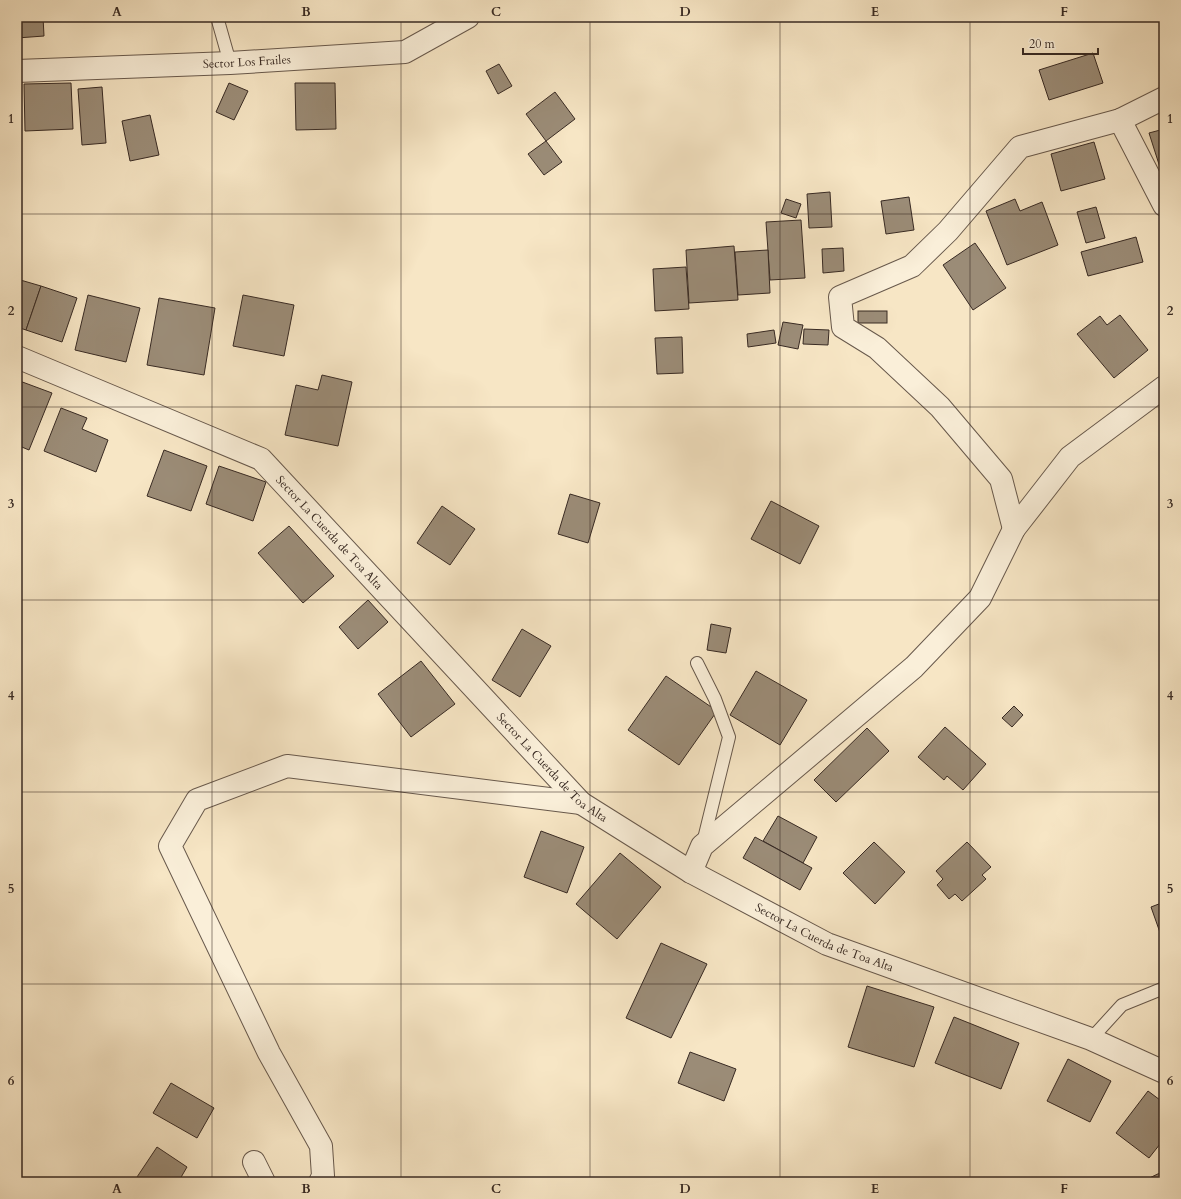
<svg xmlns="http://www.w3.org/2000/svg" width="1181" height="1199" font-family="Cardo,serif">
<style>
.building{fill:#9b8c77;stroke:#382a23}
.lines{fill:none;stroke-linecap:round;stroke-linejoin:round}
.lane-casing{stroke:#68594c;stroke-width:14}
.street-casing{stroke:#68594c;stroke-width:24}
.lane{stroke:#faefd9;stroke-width:12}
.street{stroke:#faefd9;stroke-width:22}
.grid{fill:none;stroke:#382a23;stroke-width:1;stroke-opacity:0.55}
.labels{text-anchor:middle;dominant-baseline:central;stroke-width:3.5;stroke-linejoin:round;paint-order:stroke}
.street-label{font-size:12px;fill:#382a23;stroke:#faefd9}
.neatline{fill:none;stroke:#382a23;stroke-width:1.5}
.grid-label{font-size:13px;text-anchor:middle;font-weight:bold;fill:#382a23}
</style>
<rect width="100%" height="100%" fill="#f7e6c5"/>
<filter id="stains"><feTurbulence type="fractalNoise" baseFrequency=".005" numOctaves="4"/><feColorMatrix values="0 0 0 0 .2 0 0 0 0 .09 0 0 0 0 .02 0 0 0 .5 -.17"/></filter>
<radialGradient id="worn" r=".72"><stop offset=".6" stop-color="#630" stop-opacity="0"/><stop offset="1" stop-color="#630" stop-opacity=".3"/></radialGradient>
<g class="building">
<path d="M17 17H43L44 36 17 38Z"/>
<path d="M55 17H105L56 19Z"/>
<path d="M288 17H322L288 21Z"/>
<path d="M1093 53 1103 83 1049 100 1039 70Z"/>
<path d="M499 64 512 86 498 94 486 71Z"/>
<path d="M71 83 73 129 25 131 24 84Z"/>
<path d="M229 83 248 91 234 120 216 112Z"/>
<path d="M295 83H335L336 129 296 130Z"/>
<path d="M102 87 106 143 82 145 78 89Z"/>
<path d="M555 92 575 119 546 141 526 114Z"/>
<path d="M150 115 159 155 130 161 122 121Z"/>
<path d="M1164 129V180L1149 133Z"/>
<path d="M546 141 562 162 544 175 528 154Z"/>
<path d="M1094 142 1105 179 1061 191 1051 154Z"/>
<path d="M830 192 832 227 809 228 807 194Z"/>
<path d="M909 197 914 230 886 234 881 201Z"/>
<path d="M786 199 801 204 796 218 781 213Z"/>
<path d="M1015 199 1020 211 1042 202 1058 245 1007 265 986 211Z"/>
<path d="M1096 207 1105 238 1086 243 1077 212Z"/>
<path d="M801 220 805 278 770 280 766 222Z"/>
<path d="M1136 237 1143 262 1088 276 1081 252Z"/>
<path d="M975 243 1006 288 973 310 943 265Z"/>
<path d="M734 246 738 300 689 303 686 250Z"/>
<path d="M843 248 844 271 823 273 822 249Z"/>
<path d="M768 250 770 293 738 295 735 252Z"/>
<path d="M686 267 689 309 655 311 653 269Z"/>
<path d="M17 279 41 286 26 330 17 327Z"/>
<path d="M41 286 77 298 62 342 26 330Z"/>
<path d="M88 295 140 308 126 362 75 350Z"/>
<path d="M243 295 294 305 284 356 233 346Z"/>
<path d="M159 298 215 308 204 375 147 365Z"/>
<rect x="858" y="311" width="29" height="12"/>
<path d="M1120 315 1148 350 1114 378 1077 334 1100 316 1107 325Z"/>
<path d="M783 322 803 325 798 349 778 345Z"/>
<path d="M804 329 829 330 828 345 803 344Z"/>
<path d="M774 330 776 343 748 347 747 334Z"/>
<path d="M682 337 683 373 657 374 655 338Z"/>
<path d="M322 375 352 382 338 446 285 435 296 385 318 390Z"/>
<path d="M17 380 52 393 29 450 17 445Z"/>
<path d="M61 408 87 418 82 429 108 440 96 472 44 451Z"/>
<path d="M164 450 207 466 191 511 147 496Z"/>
<path d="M219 466 266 482 253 521 206 504Z"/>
<path d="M570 494 600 503 588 543 558 534Z"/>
<path d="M771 501 819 526 800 564 751 539Z"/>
<path d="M442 506 475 529 450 565 417 543Z"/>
<path d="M289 526 334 576 303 603 258 553Z"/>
<path d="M368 600 388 622 358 649 339 627Z"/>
<path d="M711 624 731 628 726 653 707 650Z"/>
<path d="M522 629 551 646 520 697 492 680Z"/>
<path d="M421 661 455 704 411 737 378 694Z"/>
<path d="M756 671 807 700 780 745 730 715Z"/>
<path d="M666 676 717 711 679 765 628 730Z"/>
<path d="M1014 706 1023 715 1012 727 1002 718Z"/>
<path d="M945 727 986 764 963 790 947 776 944 780 918 757Z"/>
<path d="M867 728 889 751 836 802 814 780Z"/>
<path d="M778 816 817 837 803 863 763 841Z"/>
<path d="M541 831 584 847 567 893 524 877Z"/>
<path d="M755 837 812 868 800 890 743 858Z"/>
<path d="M874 842 905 872 875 904 843 873Z"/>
<path d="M967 842 991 867 982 875 986 879 962 901 955 894 949 899 937 885 943 879 936 871Z"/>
<path d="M620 853 661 887 617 939 576 904Z"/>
<path d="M1164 902V940L1163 941 1151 907Z"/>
<path d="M661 943 707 964 671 1038 626 1018Z"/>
<path d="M867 986 934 1007 914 1067 848 1047Z"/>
<path d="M954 1017 1019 1043 1001 1089 935 1063Z"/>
<path d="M690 1052 736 1069 724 1101 678 1083Z"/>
<path d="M1068 1059 1111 1081 1090 1122 1047 1101Z"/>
<path d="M171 1083 214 1108 197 1138 153 1113Z"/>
<path d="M1148 1091 1164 1103V1139L1149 1158 1116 1133Z"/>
<path d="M157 1147 187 1167 180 1179 185 1182H138L135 1180Z"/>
<path d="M1164 1171V1182H1141Z"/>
</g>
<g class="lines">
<g class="lane-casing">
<g id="lane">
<path d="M217 17 230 63"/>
<path d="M697 663 715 699 729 737 703 843"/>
<path d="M1091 1039 1122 1005 1164 988"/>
</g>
</g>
<g class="street-casing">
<g id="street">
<path id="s1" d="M17 71 230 63 405 52 468 17"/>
<path d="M1120 120 1164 205"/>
<path id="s2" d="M17 357 261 459 581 803 691 872 827 944 1091 1039 1164 1072"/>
<path d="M1014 529 1001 479 940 407 877 348 843 327 840 297 912 266 948 231 1020 147 1120 120 1164 98"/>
<path d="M691 872 702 846 914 667 980 598 1014 529 1070 457 1164 387"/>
<path d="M254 1162 264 1182"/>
<path d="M320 1182 323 1176 321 1146 269 1053 170 846 197 800 287 766 581 803"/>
</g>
</g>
<use href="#lane" class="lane"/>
<use href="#street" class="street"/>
</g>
<path class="grid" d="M212 17V1182M401 17V1182M590 17V1182M780 17V1182M970 17V1182M17 214H1164M17 407H1164M17 600H1164M17 792H1164M17 984H1164"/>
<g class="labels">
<g class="street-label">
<text stroke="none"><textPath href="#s1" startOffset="230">Sector Los Frailes</textPath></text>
<text stroke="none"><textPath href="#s2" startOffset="365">Sector La Cuerda de Toa Alta</textPath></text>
<text stroke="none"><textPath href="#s2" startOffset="689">Sector La Cuerda de Toa Alta</textPath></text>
<text stroke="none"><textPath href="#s2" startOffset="1013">Sector La Cuerda de Toa Alta</textPath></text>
</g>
</g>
<rect width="1181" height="1199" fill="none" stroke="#f7e6c5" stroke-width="44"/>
<path d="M1023 48v6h75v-6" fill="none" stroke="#382a23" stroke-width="2"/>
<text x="1029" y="48" font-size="12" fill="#382a23" stroke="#faefd9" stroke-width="3" paint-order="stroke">20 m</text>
<rect x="22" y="22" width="1137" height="1155" class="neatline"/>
<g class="grid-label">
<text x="117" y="16">A</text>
<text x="306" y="16">B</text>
<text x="496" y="16">C</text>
<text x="685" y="16">D</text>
<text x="875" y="16">E</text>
<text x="1064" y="16">F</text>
<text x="11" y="123">1</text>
<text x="1170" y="123">1</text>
<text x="11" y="315">2</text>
<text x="1170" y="315">2</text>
<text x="11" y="508">3</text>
<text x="1170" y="508">3</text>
<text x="11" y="700">4</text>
<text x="1170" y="700">4</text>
<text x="11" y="893">5</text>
<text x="1170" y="893">5</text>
<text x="11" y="1085">6</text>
<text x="1170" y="1085">6</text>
<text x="117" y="1193">A</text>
<text x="306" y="1193">B</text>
<text x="496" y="1193">C</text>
<text x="685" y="1193">D</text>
<text x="875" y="1193">E</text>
<text x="1064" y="1193">F</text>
</g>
<rect width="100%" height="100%" filter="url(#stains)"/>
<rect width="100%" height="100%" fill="url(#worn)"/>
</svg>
